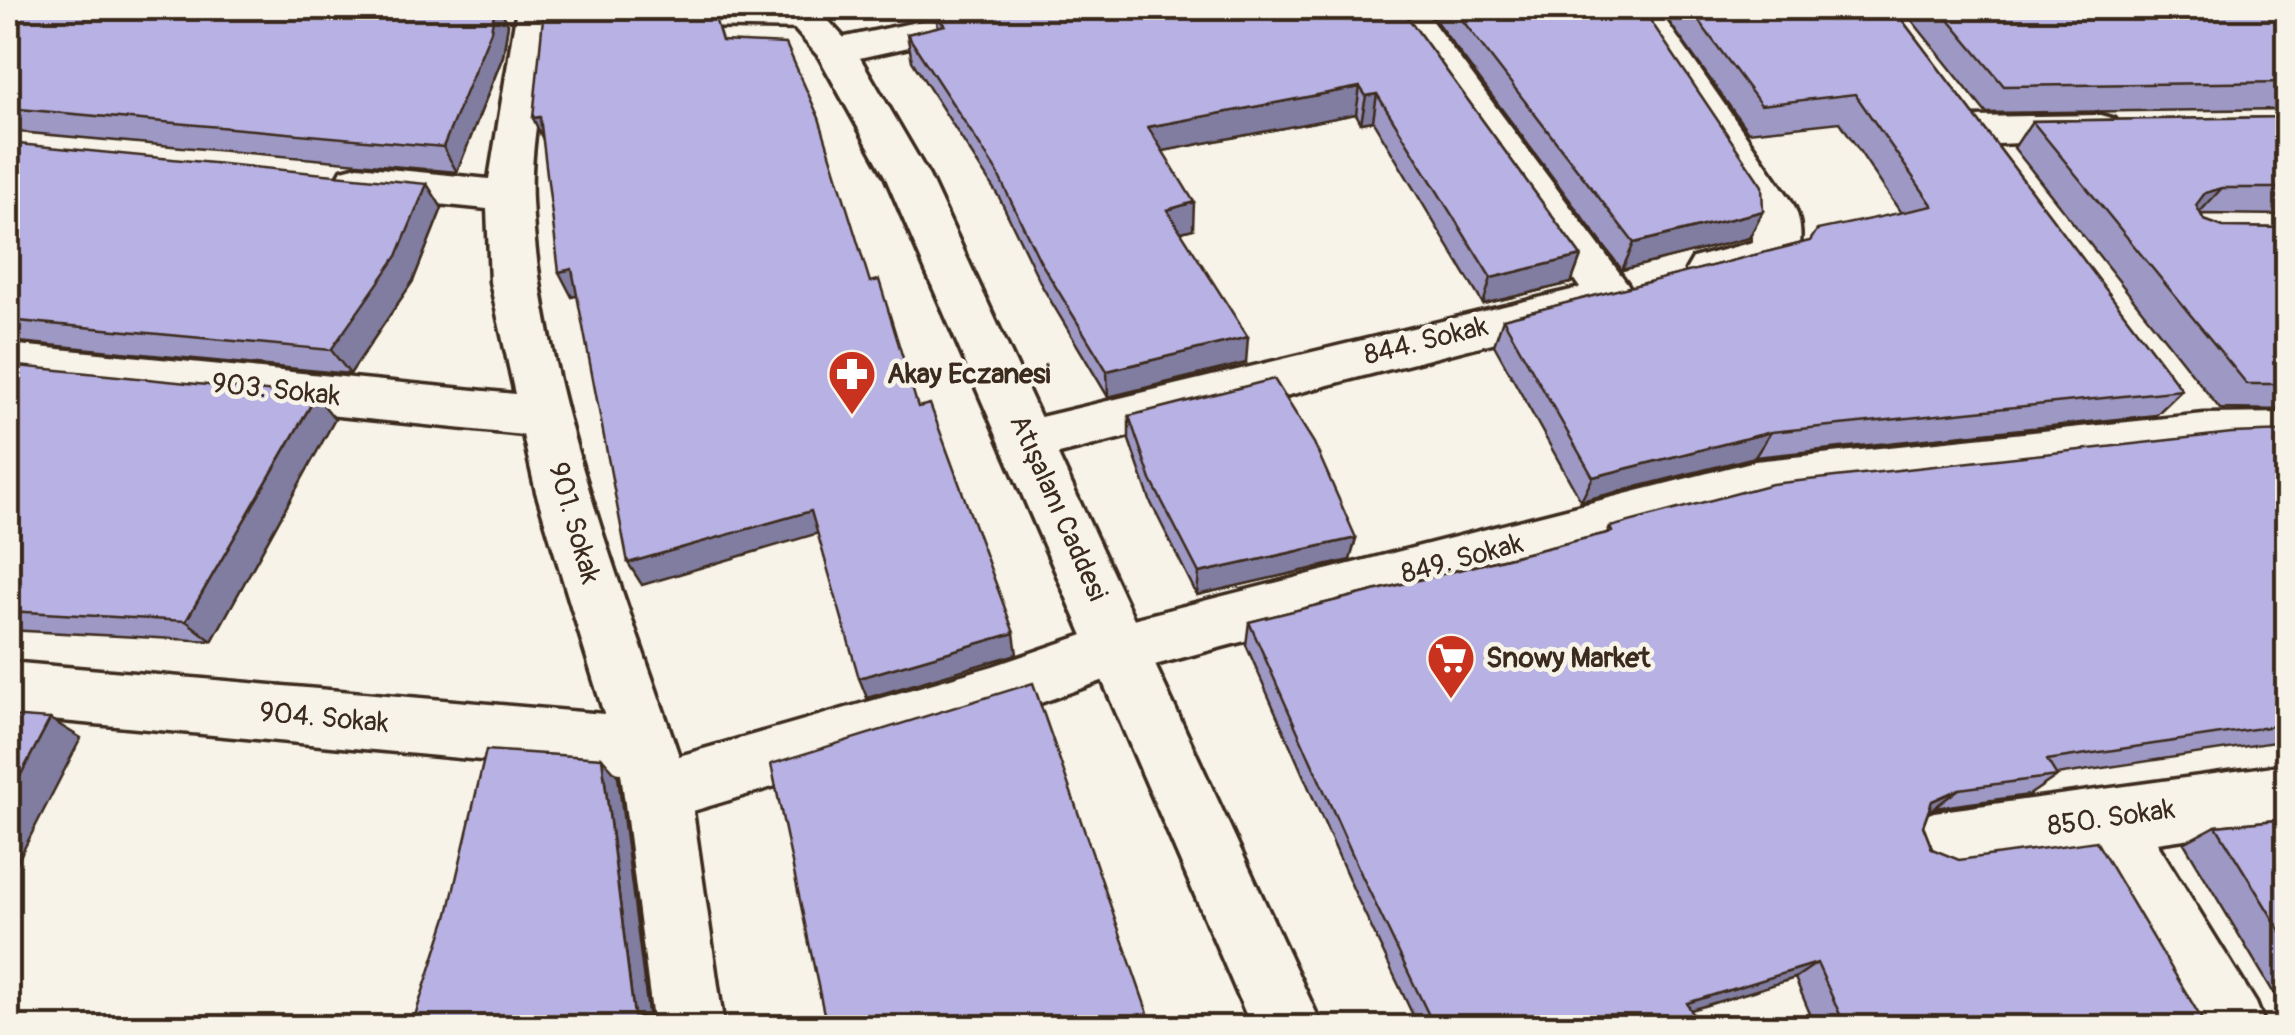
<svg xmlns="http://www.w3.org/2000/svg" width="2295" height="1035" font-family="Pangolin,sans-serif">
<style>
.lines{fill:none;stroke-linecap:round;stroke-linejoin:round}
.minor-casing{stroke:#3b2a1e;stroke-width:7}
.major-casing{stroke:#3b2a1e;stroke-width:7}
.minor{fill:#f7f3e8;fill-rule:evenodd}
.major{fill:#f7f3e8;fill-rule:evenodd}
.wall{fill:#9e99c4;stroke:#3b2a1e;stroke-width:2.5}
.shaded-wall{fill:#817da0;stroke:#3b2a1e;stroke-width:2.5}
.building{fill:#b8b2e4;stroke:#3b2a1e;stroke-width:2.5}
.labels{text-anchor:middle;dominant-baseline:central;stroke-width:9;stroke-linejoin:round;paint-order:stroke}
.street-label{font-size:28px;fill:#3b2a1e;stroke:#f7f3e8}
.poi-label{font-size:28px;font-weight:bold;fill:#3b2a1e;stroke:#f7f3e8;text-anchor:start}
</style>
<rect width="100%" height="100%" fill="#f7f3e8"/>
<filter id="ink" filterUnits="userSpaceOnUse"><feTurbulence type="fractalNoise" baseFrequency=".01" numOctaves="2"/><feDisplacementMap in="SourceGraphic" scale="20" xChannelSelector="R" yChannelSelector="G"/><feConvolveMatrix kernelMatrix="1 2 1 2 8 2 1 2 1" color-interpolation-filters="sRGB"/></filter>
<g filter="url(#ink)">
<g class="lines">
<g class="minor-casing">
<g id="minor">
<path d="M517 8H549L553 13C546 72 529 143 532 201 540 383 621 584 679 756L993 666 1121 622 1755 461 2204 414 2288 413V453L2204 454 1755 505 1121 674 993 720 693 811 724 1028H654L621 773 8 716V662L604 714 536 492 523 435 8 382V344L515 394 490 282 487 209 358 196 342 192 336 181 342 170 358 166 489 179Z"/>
<path d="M627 8H816L826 17 820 25 806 29 642 26 628 22 622 14Z"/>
<path d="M983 8H1057L1051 16 836 63 822 60 816 51 822 42Z"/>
<path d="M1383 8H1422L1627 283 1634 295 1627 307 1610 312 1596 308 1591 316 1574 322 1028 462 1009 456 1002 441 1009 426 1028 420 1580 288Z"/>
<path d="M1619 8H1657L1791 200C1802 218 1804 246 1794 264L1710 287 1693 282 1686 270 1693 258 1753 242 1752 212Z"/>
<path d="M2100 115 2115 119 2122 129 2115 139 1973 145 1958 141 1951 131 1958 121 1973 117Z"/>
<path d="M2288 764V824L2157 843 2256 1003 2266 1028H2191L2090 852 1934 874 1911 865 1902 843 1911 821 1934 812Z"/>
</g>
</g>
<g class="major-casing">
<path id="major" d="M776 8H817L856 51 929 176 1323 1028H1252L885 176 819 57Z"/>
</g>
<use href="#minor" class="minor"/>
<use href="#major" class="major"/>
</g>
<g class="wall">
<path d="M8 8 508 24 503 56 457 172 8 131Z"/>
<path d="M903 8H968L914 19Z"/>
<path d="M1401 8 1581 256 1571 283 1483 304 1373 121 1361 123 1356 114 1162 151 1193 229 1181 232 1246 363 1108 397 1043 288 999 197 912 61 907 34 938 27 936 17Z"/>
<path d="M1426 8H1642L1749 238 1622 270Z"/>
<path d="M1659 8H1893L2182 390 2156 415 1755 457 1581 501 1494 345 1503 319 1810 241 1901 213 1840 122 1748 132Z"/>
<path d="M1902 8H2288V109L1986 113Z"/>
<path d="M2288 117V215L2201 214 2204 220 2223 227 2288 228V410L2220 409 2014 148 2032 121Z"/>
<path d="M8 143 442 208 413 281 350 374 8 341Z"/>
<path d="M8 365 335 419 212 641 8 630Z"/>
<path d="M1129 416 1356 538 1350 560 1197 595 1151 503 1129 440Z"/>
<path d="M2288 431V740L2056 775 2057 776 2029 795 1934 808 1929 810 1923 826 1932 849 2207 1028H1816L1795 978 1690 1010 1700 1028H1419L1355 893 1246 645 1249 622 1607 533 1610 527Z"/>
<path d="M2288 819V1017L2184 843 2216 826Z"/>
</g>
<g class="shaded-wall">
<path d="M495 8H500L508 24 503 56 457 172 443 147Z"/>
<path d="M912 8H968L914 19Z"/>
<path d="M1360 87 1356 114 1148 154V127Z"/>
<path d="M1377 94 1373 121 1361 123 1366 96Z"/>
<path d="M540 117 545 144 533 118Z"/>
<path d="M427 184 442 208 413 281 350 374 331 350Z"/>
<path d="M2222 188 2198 214 2182 219 2205 193Z"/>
<path d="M1194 202 1193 229 1166 236 1167 210Z"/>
<path d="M1763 211 1749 238 1622 270 1634 243Z"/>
<path d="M1581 256 1571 283 1483 304 1491 278Z"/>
<path d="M572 269 584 294 572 297 559 272Z"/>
<path d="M1248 337 1246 363 1108 397 1107 371Z"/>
<path d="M316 396 335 419 212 641 186 621Z"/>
<path d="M1771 432 1755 457 1581 501 1593 477Z"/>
<path d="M811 511 819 533 642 585 628 563Z"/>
<path d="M1356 538 1350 560 1197 595 1199 573Z"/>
<path d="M1014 633 1017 654 867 698 859 678Z"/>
<path d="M50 719 81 738 13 870 8 867V799Z"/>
<path d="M602 758 618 776 650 1028 634 1016Z"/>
<path d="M1959 789 1934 808 1908 820 1932 801Z"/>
<path d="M1817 963 1795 978 1668 1017 1687 1003Z"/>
<path d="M661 1019 671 1028H662Z"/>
</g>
<g class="building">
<path d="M8 8H495L491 31 443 147 8 108Z"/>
<path d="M544 8H712L722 41 786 44 819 118 870 282 879 280 918 407 930 404 1014 633 859 678 811 511 628 563 572 269 559 272 540 117 533 118Z"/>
<path d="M980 8H1401L1581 256 1491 278 1377 94 1366 96 1360 87 1148 127 1194 202 1167 210 1248 337 1107 371 1040 261 996 170 907 34 945 25 936 17Z"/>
<path d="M1453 8H1642L1762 186 1763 211 1634 243Z"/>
<path d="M1689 8H1893L2182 390 1771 432 1593 477 1503 319 1810 241 1817 230 1933 206 1855 94 1761 105Z"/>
<path d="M1939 8H2288V82L2004 86Z"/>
<path d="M2288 117V188H2222L2205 193 2196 205 2204 220 2223 227 2288 228V384H2247L2032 121Z"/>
<path d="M8 143 427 184 397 256 331 350 8 320Z"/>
<path d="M8 365 316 396 186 621 8 611Z"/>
<path d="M1274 379 1314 443 1356 538 1199 573 1151 480 1129 416Z"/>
<path d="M2288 431V724L2047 760 2057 776 1959 789 1932 801 1923 826 1932 849 1959 860 2096 841 2207 1028H1846L1817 963 1687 1003 1700 1028H1435L1362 876 1249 622 1612 532 1610 527 1772 484 2232 433Z"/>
<path d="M1033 683 1153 1028H827L771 764Z"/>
<path d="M8 716 50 719 8 799Z"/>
<path d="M486 750 602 758 634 1016 661 1019 662 1028H411L448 914Z"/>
<path d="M2288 819V943L2216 826Z"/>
</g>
</g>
<defs>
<g id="pharmacy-pin" transform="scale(2.5)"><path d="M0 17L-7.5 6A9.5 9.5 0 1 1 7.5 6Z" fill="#c8321e" stroke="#f7f3e8"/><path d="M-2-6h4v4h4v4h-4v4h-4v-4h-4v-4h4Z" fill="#fff"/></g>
<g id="supermarket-pin" transform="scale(2.5)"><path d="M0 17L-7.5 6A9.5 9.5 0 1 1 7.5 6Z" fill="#c8321e" stroke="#f7f3e8"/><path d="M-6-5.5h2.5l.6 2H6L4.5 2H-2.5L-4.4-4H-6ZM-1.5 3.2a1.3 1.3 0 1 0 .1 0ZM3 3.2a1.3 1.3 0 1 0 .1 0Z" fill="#fff"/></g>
</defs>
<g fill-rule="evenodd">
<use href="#pharmacy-pin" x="852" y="374"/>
<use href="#supermarket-pin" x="1451" y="658"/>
</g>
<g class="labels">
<g class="street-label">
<text transform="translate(1426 341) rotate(-14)">844. Sokak</text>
<text transform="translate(276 390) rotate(6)">903. Sokak</text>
<text transform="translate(1058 508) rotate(66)">Atışalanı Caddesi</text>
<text transform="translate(574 523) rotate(74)">901. Sokak</text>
<text transform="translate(1462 559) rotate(-15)">849. Sokak</text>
<text transform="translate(324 718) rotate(5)">904. Sokak</text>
<text transform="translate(2111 818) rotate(-8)">850. Sokak</text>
</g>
<g class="poi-label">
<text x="887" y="374">Akay Eczanesi</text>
<text x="1486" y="658">Snowy Market</text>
</g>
</g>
<rect width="2295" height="1035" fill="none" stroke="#f7f3e8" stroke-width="40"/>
<rect x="20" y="20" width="2255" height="995" fill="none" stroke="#3b2a1e" stroke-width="4" filter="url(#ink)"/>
</svg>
